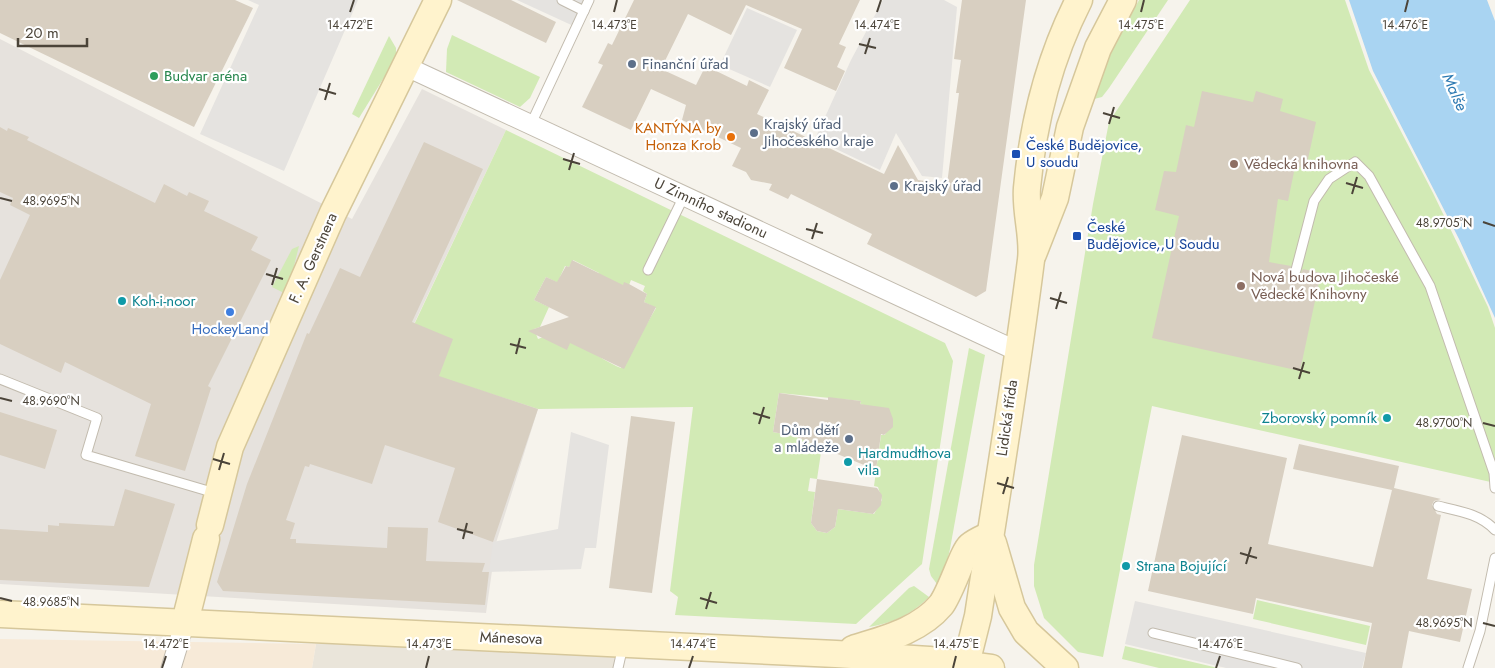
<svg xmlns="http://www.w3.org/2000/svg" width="1495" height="668" font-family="Jost,sans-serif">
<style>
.residential{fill:#eae5da}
.commercial{fill:#f7ead8}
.industrial{fill:#e6e2dd}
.green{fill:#d2eab5;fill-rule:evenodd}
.parking{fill:#e5e3e0}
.water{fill:#a9d4f2}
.building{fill:#d8cfc1}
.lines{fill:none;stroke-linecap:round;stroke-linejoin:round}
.lane-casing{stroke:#c2bbae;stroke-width:11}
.street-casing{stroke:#c2bbae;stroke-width:21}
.secondary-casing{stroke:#d6c79b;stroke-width:29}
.lane{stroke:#fff;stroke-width:9}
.street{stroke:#fff;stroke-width:19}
.secondary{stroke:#fff3cd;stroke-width:26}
.ticks{fill:none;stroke:#4b4439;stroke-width:2}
.service-dot{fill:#5c6f8a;stroke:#fff;stroke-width:2}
.leisure-dot{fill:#2e9e5b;stroke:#fff;stroke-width:2}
.food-dot{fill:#e8710a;stroke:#fff;stroke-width:2}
.transit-dot{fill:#1a4fb4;stroke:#fff;stroke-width:2}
.education-dot{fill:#8d6e63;stroke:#fff;stroke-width:2}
.culture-dot{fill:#0f9aa8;stroke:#fff;stroke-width:2}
.shop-dot{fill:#3f7fe0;stroke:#fff;stroke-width:2}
.labels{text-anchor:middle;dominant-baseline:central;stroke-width:4.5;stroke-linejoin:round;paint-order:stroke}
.service-label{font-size:15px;fill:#4e5e75;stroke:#fff;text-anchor:start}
.leisure-label{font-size:15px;fill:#27864d;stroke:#fff;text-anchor:start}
.food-label{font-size:15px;fill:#c56008;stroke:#fff;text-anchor:end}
.transit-label{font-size:15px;fill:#164399;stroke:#fff;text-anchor:start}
.education-label{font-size:15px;fill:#785e54;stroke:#fff;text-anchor:start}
.street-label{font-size:15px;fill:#4b4439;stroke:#fff}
.culture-label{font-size:15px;fill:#0d838f;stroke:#fff;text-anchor:start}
.shop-label{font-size:15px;fill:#366cbe;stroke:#fff}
.water-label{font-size:16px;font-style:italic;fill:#2e7ab2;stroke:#fff}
.ticks-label{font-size:12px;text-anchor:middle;fill:#4b4439;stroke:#fff;stroke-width:4.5;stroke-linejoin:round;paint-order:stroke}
</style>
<rect width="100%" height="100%" fill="#f6f3ec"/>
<path class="residential" d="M621 635 615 668H312L316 644Z"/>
<path class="commercial" d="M0 639 316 644 312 668H0Z"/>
<path class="industrial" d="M0 39 352 219 422 89 506 130 396 362 538 409 496 543 486 613 0 584Z"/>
<g class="green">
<path d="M1139 0H1168L1109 88 1102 97 1094 99 1111 53Z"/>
<path d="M1190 0H1345L1369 70 1433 193 1488 307 1495 328V483L1152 406 1103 657 1078 652 1044 618 1034 586V565L1093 204 1109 122Z"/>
<path d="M452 35 540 77 530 98 520 107 446 72 447 49Z"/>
<path d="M389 36 396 48V58L359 118 352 114Z"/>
<path d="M506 130 945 343 953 361 922 564 856 624 675 615 678 597 670 591 693 407 538 409 396 363ZM573 260 599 273 597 277 621 288 629 285 631 280 645 286 643 291 647 294 644 302 656 308 621 368C594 358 569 328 538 339L534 329 540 327 549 307 534 300 546 277 560 284V277L565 266 569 267ZM779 393 861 401 860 404C873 408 894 409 893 426L886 431 885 435H881L874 486 878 487 882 500 874 514 838 509 835 527 827 533 817 531 811 523 815 492 808 491 810 478 817 479 822 446 794 436 773 432Z"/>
<path d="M299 246 291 278 284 293 272 287 292 249Z"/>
<path d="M969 348 985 355 950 549 944 574 937 584 931 576 929 569Z"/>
<path d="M914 586 929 597C912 614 893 623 869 627L909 588Z"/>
<path d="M1257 600 1370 626 1366 645 1253 619Z"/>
<path d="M1125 646 1218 668H1159L1122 659Z"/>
</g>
<g class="parking">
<path d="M248 0H358L284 171 200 134 259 5Z"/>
<path d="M517 0H594L580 29Z"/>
<path d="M883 0H944L957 7 942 178 922 176 896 133 880 170 815 139 851 60Z"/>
<path d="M747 8 797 30 770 87 720 65Z"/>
<path d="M571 432 609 445 596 548H585L581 569 489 572 493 542 558 529Z"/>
<path d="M1135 601 1366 653 1362 668H1226L1125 644Z"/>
</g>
<path class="water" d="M1349 0H1487L1495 21V318L1459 239 1373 71Z"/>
<g class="building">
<path d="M0 0H235L253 8 194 127 0 33Z"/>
<path d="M457 0H511L556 22 546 43Z"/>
<path d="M634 0H860L839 44 846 47 837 67 845 71 836 91 784 68 802 29 746 5 731 35 688 14 661 69 696 85 704 69 706 70 708 67 747 86 749 80 769 90 757 114 884 174 898 145 918 180 947 184 959 93H956L961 60 954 59 962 0H1026L986 291 976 297 867 244 872 234 791 194 788 199 769 190 772 184 751 180 746 172 732 166 741 148 682 120 686 105 651 89 631 130 582 107 603 65 598 63 608 43 612 45Z"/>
<path d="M1202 91 1253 102 1256 91 1283 99 1280 111 1316 122 1306 168 1295 167 1288 201 1278 199 1269 262 1291 266 1290 272 1295 276 1300 275 1303 269 1321 273 1300 371 1152 338 1179 216 1155 210 1164 171 1176 172 1186 125 1194 127Z"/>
<path d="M0 127 7 131 8 128 29 137 27 140 155 203 164 184 187 196 189 192 209 201 204 211 258 237 251 250 271 260 208 386 211 388 185 471 135 456 151 404 65 362 61 373 0 344V280L30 215 10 205 13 198 0 192Z"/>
<path d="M424 142 483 169 412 322 453 339 439 376 538 409 493 542 438 522 455 468 385 445 372 484 310 464 309 467 305 466 286 520 295 523 290 539H296V543L387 548 388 527 428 528 426 561 485 563 482 572H489L485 605 223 591 217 582 247 484 307 333 309 334 340 268 360 277Z"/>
<path d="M572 260 623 285 624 282 629 284 647 294 644 302 656 307 624 369 570 343 567 350 528 331 569 317 534 300 546 277 557 282 566 266 569 267Z"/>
<path d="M779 393 828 400V397L861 401 860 404 889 408 893 419V427L884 435 881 434 876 470 794 436 773 432Z"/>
<path d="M0 412 57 430 45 469 0 455Z"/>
<path d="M631 416 675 422 652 593 609 588Z"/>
<path d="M1182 435 1287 458 1268 544 1373 567 1392 490 1293 469 1299 444 1399 466 1394 488 1441 499 1434 501 1432 505 1437 514 1441 515 1427 579 1472 589 1460 642 1409 631 1402 668H1363L1372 623 1256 598 1253 614 1148 591Z"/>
<path d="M817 479 877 488 882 495 881 505 873 514 838 509 835 527 827 533 817 531 811 523Z"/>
<path d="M125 489 175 504 149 587 0 580V529L48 532V525L59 526V523L114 526Z"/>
</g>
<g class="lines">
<g class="lane-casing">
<g id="lane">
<path d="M562 0 584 11"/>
<path d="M531 124 589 0"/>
<path d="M648 270 684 196"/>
<path d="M1296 270 1314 201 1329 179 1355 162 1369 176 1430 286 1494 473 1495 488"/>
<path d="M0 379 97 418 86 455 215 493"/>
<path d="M1438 506C1459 511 1480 514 1495 530"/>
<path d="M1153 633 1297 668"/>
<path d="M618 668 623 646"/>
<path d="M1468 668 1480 631 1495 558"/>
</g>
</g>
<g class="street-casing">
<g id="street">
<path d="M405 66 1017 351"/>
<path d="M171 668 185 622"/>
</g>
</g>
<g class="secondary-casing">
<g id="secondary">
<path d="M1033 254 1055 198 1070 127 1098 48 1123 0"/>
<path d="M210 525 230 447 333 213 438 0"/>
<path d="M993 543 1012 608 1026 632 1065 668"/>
<path d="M0 614 836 654 929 660 991 668"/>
<path d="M185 622 206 539"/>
<path d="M853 649C884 639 919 631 941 605 951 592 963 552 970 546 976 541 984 538 990 535"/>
<path d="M965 668 978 616C996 497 1016 379 1031 260 1034 237 1025 212 1027 188 1033 123 1049 59 1079 0"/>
</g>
</g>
<use href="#lane" class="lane"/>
<use href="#street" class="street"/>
<use href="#secondary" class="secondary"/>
</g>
<path class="ticks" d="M350 12 354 0M614 12 617 0M877 12 881 0M1141 12 1144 0M1405 12 1408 0M859 44 876 48M865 54 870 38M319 89 336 94M325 100 330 83M1103 113 1120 118M1109 124 1114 107M563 159 580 164M569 170 574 153M1346 183 1363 188M1352 194 1357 177M0 198 12 201M1483 222 1495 226M806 229 823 233M812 239 817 223M266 274 283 279M272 285 277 268M1050 298 1067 303M1056 309 1061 292M510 344 526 348M516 354 520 338M1293 368 1310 373M1299 379 1304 362M0 398 12 401M753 413 770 418M1483 423 1495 426M759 424 764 407M213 459 230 464M219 470 224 453M997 483 1014 488M1003 494 1008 477M457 529 473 533M463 539 467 523M1240 553 1257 558M1246 564 1251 547M0 598 12 601M700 598 717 603M706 609 711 592M1483 623 1495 626M162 668 166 656M426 668 429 656M689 668 693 656M953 668 956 656M1216 668 1220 656"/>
<g class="service-dot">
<circle cx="632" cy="64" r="5"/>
<circle cx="754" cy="133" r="5"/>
<circle cx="894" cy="186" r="5"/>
<circle cx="849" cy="439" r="5"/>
</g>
<circle class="leisure-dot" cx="154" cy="76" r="5"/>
<circle class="food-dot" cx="731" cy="137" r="5"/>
<g class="transit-dot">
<rect x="1011" y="149" width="10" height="10" rx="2.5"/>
<rect x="1072" y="231" width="10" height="10" rx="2.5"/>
</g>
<g class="education-dot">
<circle cx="1234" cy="164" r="5"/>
<circle cx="1241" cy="286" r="5"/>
</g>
<g class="culture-dot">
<circle cx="122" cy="301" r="5"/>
<circle cx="1387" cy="418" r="5"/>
<circle cx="848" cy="462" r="5"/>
<circle cx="1126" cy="566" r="5"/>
</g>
<circle class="shop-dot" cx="230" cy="312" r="5"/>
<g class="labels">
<g class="service-label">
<text x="642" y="64">Finanční úřad</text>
<text x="764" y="124">Krajský úřad<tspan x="764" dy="17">Jihočeského kraje</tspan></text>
<text x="904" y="186">Krajský úřad</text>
<text x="839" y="430" text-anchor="end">Dům dětí<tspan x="839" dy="17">a mládeže</tspan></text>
</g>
<g class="leisure-label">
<text x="164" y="76">Budvar aréna</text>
</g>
<g class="food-label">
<text x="721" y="128">KANTÝNA by<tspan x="721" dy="17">Honza Krob</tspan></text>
</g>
<g class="transit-label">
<text x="1026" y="145">České Budějovice,<tspan x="1026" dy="17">U soudu</tspan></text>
<text x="1087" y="227">České<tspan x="1087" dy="17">Budějovice,,U Soudu</tspan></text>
</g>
<g class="education-label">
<text x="1244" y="164">Vědecká knihovna</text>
<text x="1251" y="277">Nová budova Jihočeské<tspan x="1251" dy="17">Vědecké Knihovny</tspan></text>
</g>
<g class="street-label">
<text transform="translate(711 208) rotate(25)">U Zimního stadionu</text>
<text transform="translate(313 258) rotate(-66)">F. A. Gerstnera</text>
<text transform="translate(1007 418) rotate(-82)">Lidická třída</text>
<text transform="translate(511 638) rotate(2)">Mánesova</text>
</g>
<g class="culture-label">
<text x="132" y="301">Koh-i-noor</text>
<text x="1377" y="418" text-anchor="end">Zborovský pomník</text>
<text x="858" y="453">Hardmudthova<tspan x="858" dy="17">vila</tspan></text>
<text x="1136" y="566">Strana Bojující</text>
</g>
<g class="shop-label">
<text x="230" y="329">HockeyLand</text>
</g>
<g class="water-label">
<text transform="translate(1455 92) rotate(66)">Malše</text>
</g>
</g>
<g class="ticks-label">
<text x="350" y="29">14.472°E</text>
<text x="614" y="29">14.473°E</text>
<text x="877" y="29">14.474°E</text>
<text x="1141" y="29">14.475°E</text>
<text x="1405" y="29">14.476°E</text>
<text x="51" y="205">48.9695°N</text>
<text x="1444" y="227">48.9705°N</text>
<text x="51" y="405">48.9690°N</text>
<text x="1444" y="427">48.9700°N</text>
<text x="51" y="606">48.9685°N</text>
<text x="1444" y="627">48.9695°N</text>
<text x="166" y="648">14.472°E</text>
<text x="429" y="648">14.473°E</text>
<text x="693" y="648">14.474°E</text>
<text x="956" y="648">14.475°E</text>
<text x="1220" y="648">14.476°E</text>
</g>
<path d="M18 38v8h69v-8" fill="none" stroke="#4b4439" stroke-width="2.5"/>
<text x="25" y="38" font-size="15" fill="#4b4439" stroke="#ffffff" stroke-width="4" paint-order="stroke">20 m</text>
</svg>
